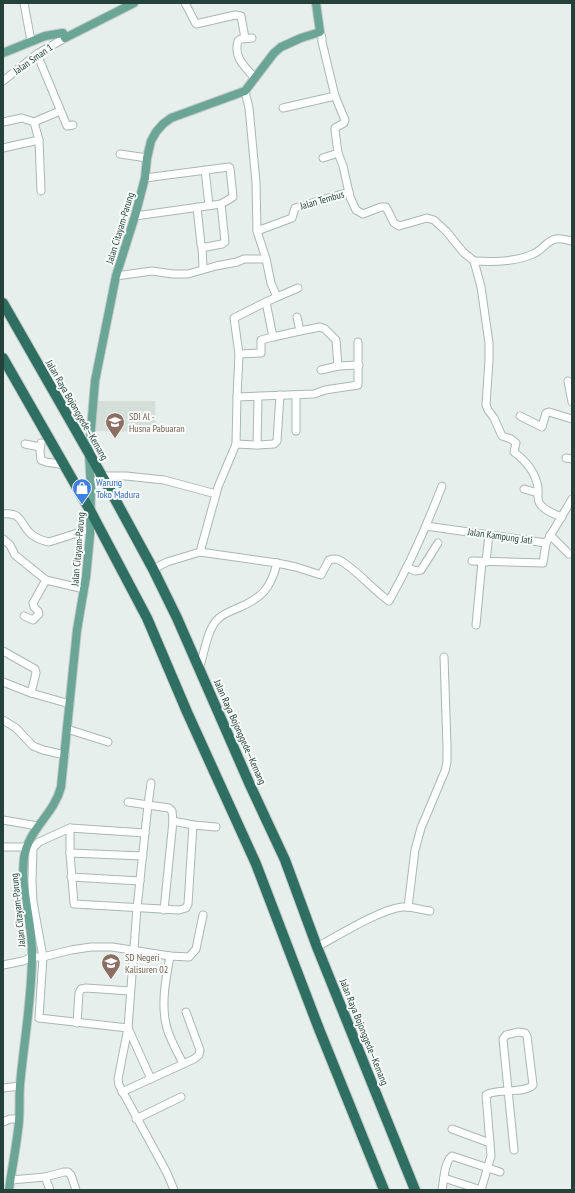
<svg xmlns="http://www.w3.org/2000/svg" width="575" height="1193" font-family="'PT Sans Narrow',sans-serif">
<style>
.built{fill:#d4dfda}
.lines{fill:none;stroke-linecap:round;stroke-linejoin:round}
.minor-casing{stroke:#a8b8b2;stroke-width:9}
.major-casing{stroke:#c2cac8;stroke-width:10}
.highway-casing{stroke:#c2cac8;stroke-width:12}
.minor{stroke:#fff;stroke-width:7}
.major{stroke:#6aa596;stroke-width:8}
.highway{stroke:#2f6f62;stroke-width:10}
.labels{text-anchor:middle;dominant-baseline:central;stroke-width:4;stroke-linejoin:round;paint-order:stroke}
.street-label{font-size:10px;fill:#24423a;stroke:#f7fbf9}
.education-label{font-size:10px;fill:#785e54;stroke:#f7fbf9;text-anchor:start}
.shop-label{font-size:10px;fill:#366cbe;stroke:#f7fbf9;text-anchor:start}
</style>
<rect width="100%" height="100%" fill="#e6efeb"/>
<path class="built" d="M95 401H155L156 432 94 431Z"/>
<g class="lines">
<g class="minor-casing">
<g id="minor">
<path d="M24 3 31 41"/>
<path d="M185 3 196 24 235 15 241 16 245 38"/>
<path d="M320 32 322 38V42L335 96 345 120 344 123 335 128V130L338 153 343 166 350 197 356 210 363 214 381 207H386L394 223 399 226 427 218 434 220 447 232 463 252 474 261"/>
<path d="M252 38 241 39 238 41C233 57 245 67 255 78"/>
<path d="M37 54 67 126 73 125"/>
<path d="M3 81 37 54 65 38"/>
<path d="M245 91 249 108 256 182 257 231 266 259 271 283 277 297 266 302 273 337 300 331 297 317"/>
<path d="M283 108 335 96"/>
<path d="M3 122 22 118 34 122 39 140 41 191"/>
<path d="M34 122 60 111"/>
<path d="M3 148 39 140"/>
<path d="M120 154 147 158"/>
<path d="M323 158 338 153"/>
<path d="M205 170 209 205"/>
<path d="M197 207 201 245 203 247H206L222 244 225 242 221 204"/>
<path d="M135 216 221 204 233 197 230 168 229 167 145 178"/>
<path d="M257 231 292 218 295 208 349 192"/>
<path d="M202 246 203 268"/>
<path d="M116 276 152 271 173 274H188L216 266 237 262 244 259H266"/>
<path d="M277 297 298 288"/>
<path d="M266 302 234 318 239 354 237 397 314 394 325 390 358 385V342"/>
<path d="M300 331 320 327 325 329 336 340 338 366"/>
<path d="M239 354 261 353V340L273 337"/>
<path d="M321 370 338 366 359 365"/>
<path d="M568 381 572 402"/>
<path d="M296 395V431"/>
<path d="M237 397 236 444 257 445 274 444 277 441 280 395"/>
<path d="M520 416 542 427 546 413 549 412 572 419"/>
<path d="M41 443 40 451 41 460 46 462 65 465"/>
<path d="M25 444 40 447"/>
<path d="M257 445 258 397"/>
<path d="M566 458 572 459"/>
<path d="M101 476H126L164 480 216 494"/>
<path d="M524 489 538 493"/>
<path d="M3 514C21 512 20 522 29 532 33 537 43 541 49 542L90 529"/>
<path d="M562 517C554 514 545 511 540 504 537 500 538 494 538 488 536 473 526 461 514 452L516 443 511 439 502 436 494 418 488 410 486 405 489 360V343L481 287 474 261C494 262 515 262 533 254 542 251 547 240 556 239 561 238 567 240 572 241"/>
<path d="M426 526 546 543"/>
<path d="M550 535 569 554"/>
<path d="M3 539 10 545 15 555 46 580 84 589"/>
<path d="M200 552 218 487 236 444"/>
<path d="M472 561 543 563 546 543 572 499"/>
<path d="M486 562 489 534"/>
<path d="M407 567 415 571 421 570 438 543"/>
<path d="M153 569 167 562 200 552 277 563 296 567 321 575 329 560C332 559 335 558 339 560 354 567 373 590 389 601 410 564 427 525 442 486"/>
<path d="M24 616 33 620 39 614 38 611 34 607 33 603 46 580"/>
<path d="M476 625 482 562"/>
<path d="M3 651 35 669 36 673 31 693"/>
<path d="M199 669C204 655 207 630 217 620 222 614 231 611 238 608 262 598 271 588 277 563"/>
<path d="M3 682 31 693 70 704"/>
<path d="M3 720 16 728 33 746 43 750 65 755"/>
<path d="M67 729 108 742"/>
<path d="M128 802 148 805 151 783"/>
<path d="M3 820 38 826"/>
<path d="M193 825 216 827"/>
<path d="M70 828 39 842 33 848 32 880 33 902 43 957 39 1018 128 1028 137 908 148 805 169 808 172 811 173 821 164 910"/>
<path d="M145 833 70 828V853L74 904 179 910 186 908 188 904 193 825 173 821"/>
<path d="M3 847H26"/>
<path d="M70 853 143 856"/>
<path d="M71 877 140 881"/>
<path d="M408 907 415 850 421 828 445 771 447 762V746L444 657"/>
<path d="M317 947C339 935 379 910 402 907 412 906 421 910 430 911"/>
<path d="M170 956C166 978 161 1003 166 1024 168 1037 178 1052 183 1064"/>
<path d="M3 965 23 961 32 957H43L71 950 91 947H112L170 956 189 957 196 949 203 915"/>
<path d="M77 1023 79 993 81 989 86 988 130 991"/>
<path d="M128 1028 118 1079 119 1085 167 1173 174 1190"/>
<path d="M128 1028 151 1079"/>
<path d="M3 1088 20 1086"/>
<path d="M122 1092 194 1059 199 1055 200 1050 186 1012"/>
<path d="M136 1119 181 1097"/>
<path d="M3 1122 10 1119H19"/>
<path d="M452 1129 490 1143"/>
<path d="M45 1177 64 1172H68L71 1175 76 1190"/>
<path d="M444 1178 481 1190"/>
<path d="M11 1180 45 1177 50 1190"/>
<path d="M442 1190C444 1180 444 1162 452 1156L500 1172"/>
<path d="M481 1190 491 1156 486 1095C497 1088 525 1094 533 1085L527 1036 525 1033 518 1032 506 1035 503 1039 514 1150"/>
</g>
</g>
<g class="major-casing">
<g id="major">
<path d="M3 53 45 36 63 33 65 38 134 3"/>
<path d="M9 1190C12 1167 17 1144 19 1121 20 1109 19 1097 20 1085 24 1041 32 998 32 955 33 922 20 891 24 858 28 829 54 815 61 787L77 630 86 577 90 535 91 488 89 454 95 381 116 276 135 216 145 178 147 158 151 141 156 132 163 124 171 118 245 91 274 53 281 47 301 38 320 32 316 3"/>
</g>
</g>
<g class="highway-casing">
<g id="highway">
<path d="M3 303 110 490 153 569 177 618 250 785 285 860 317 947 415 1190"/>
<path d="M3 358 91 512 147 618 187 712 256 864 319 1029 384 1190"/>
</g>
</g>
<use href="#minor" class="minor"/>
<use href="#major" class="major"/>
<use href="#highway" class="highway"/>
</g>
<defs>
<g id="school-pin" transform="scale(1)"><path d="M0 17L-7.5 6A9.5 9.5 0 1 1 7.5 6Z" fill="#8d6e63" stroke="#f7fbf9"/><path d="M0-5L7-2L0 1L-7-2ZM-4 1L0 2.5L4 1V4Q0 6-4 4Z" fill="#fff"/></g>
<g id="shop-pin" transform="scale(1)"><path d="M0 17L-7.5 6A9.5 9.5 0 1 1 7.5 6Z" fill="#3f7fe0" stroke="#f7fbf9"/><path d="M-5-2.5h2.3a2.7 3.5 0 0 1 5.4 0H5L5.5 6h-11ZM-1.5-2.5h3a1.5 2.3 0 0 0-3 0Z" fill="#fff"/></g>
</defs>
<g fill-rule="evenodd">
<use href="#school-pin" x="115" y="422"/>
<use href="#shop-pin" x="82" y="488"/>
<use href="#school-pin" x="111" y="963"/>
</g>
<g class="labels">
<g class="street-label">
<text transform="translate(33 59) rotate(-35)">Jalan Sman 1</text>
<text transform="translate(322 200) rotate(-16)">Jalan Tembus</text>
<text transform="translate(120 228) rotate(-73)">Jalan Citayam-Parung</text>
<text transform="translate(77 410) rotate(60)">Jalan Raya Bojonggede—Kemang</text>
<text transform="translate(500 536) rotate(8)">Jalan Kampung Jati</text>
<text transform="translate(78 549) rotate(-85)">Jalan Citayam-Parung</text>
<text transform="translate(240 732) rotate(66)">Jalan Raya Bojonggede—Kemang</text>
<text transform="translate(18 910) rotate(-96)">Jalan Citayam-Parung</text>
<text transform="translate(364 1032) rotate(68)">Jalan Raya Bojonggede—Kemang</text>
</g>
<g class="education-label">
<text x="129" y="416">SDI Al -<tspan x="129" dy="12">Husna Pabuaran</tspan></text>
<text x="125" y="957">SD Negeri<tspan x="125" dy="12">Kalisuren 02</tspan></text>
</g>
<g class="shop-label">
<text x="96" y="482">Warung<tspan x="96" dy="12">Toko Madura</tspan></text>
</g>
</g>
<rect width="575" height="1193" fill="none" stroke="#24423a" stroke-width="8"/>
</svg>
